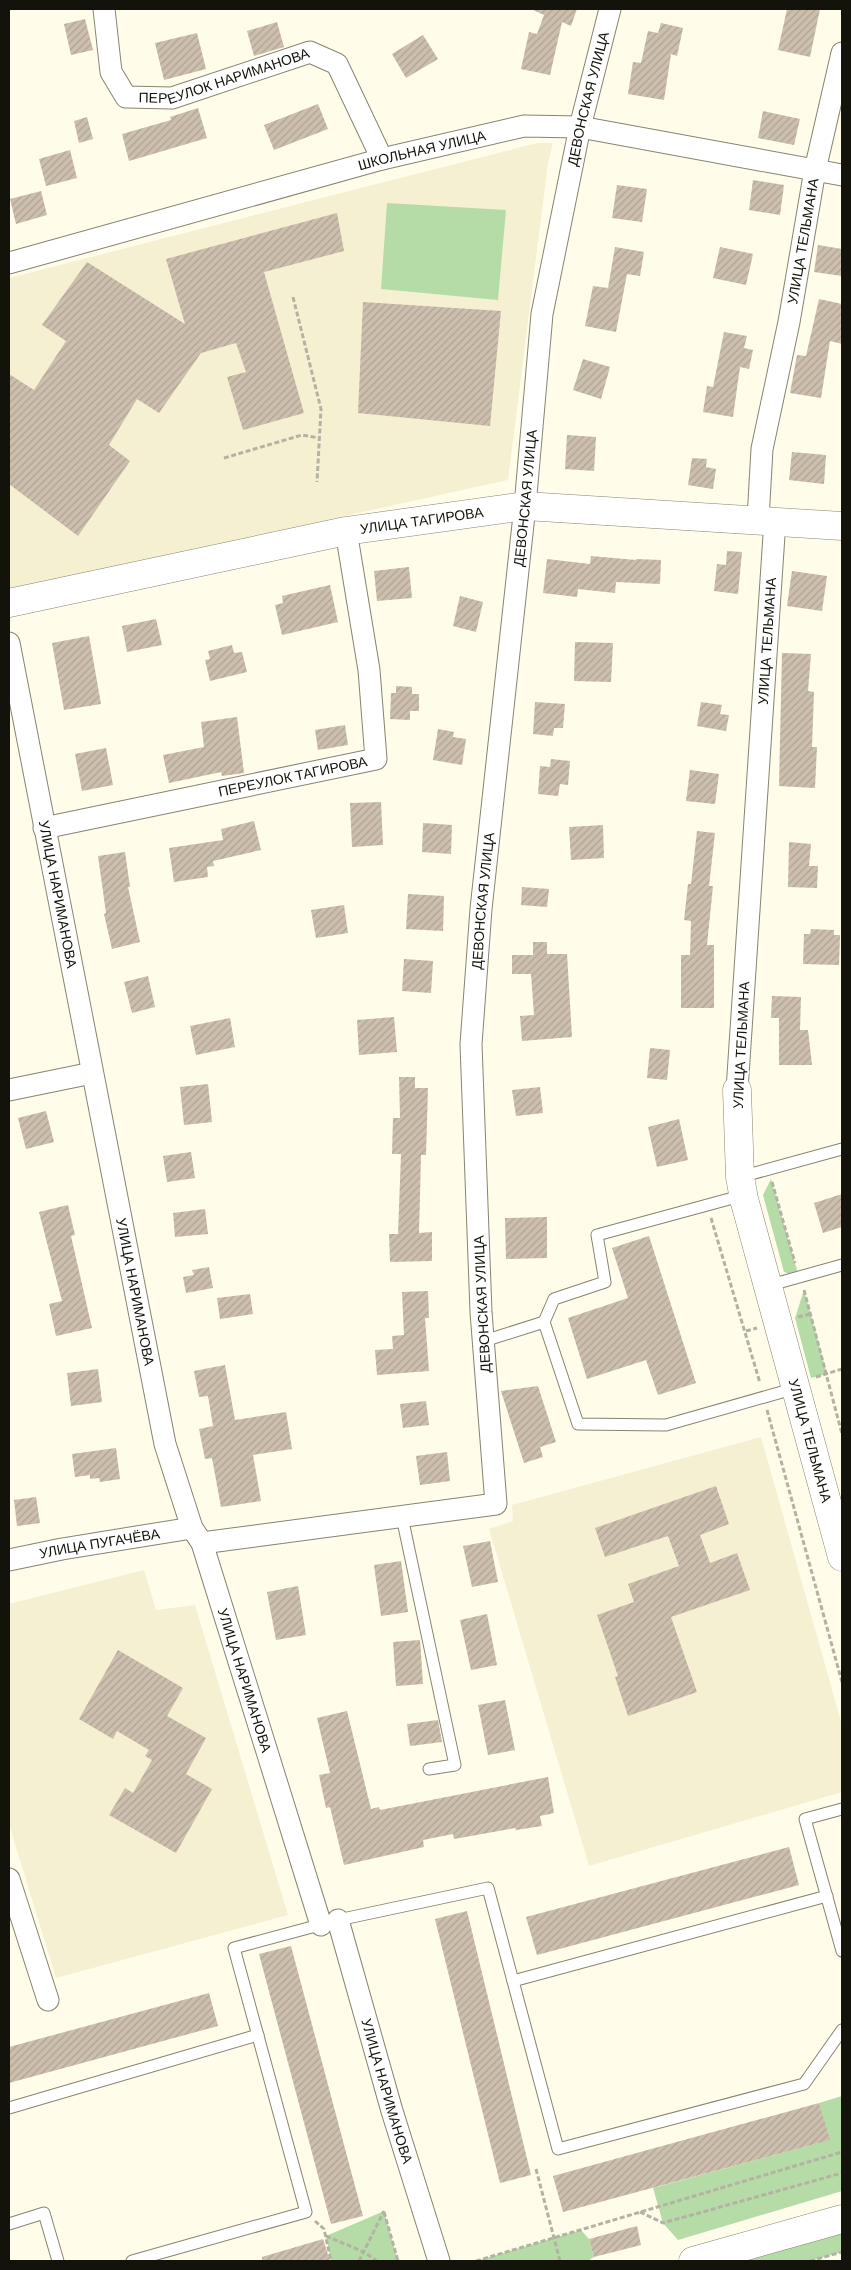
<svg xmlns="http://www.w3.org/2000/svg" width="851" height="2270" font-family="'DM Sans',sans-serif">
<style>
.built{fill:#f5f0d2}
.green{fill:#b5dca7}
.building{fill:url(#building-hatch)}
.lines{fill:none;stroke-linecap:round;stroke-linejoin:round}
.lane-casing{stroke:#878470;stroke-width:13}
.street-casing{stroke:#878470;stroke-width:23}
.secondary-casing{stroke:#878470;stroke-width:29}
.path{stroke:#b4b2a3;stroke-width:3;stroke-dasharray:5 2.5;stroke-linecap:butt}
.lane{stroke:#fff;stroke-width:11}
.street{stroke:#fff;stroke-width:21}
.secondary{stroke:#fff;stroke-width:28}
.labels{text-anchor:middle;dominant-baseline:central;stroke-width:4;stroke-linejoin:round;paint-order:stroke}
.street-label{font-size:14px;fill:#14130b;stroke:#fff}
</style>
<defs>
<pattern id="building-hatch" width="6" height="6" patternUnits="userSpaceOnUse" patternTransform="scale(1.25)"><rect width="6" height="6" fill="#cdbfad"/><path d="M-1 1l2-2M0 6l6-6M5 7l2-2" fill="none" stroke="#afa394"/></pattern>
</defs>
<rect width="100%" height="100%" fill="#fffcea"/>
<g class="built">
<path d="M537 143H553L548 163 508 480 9 590V278Z"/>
<path d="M761 1437 842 1725V1792L589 1866 489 1529 513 1521 512 1505Z"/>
<path d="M144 1570 156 1610 195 1605 288 1915 56 1978 9 1824V1604Z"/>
</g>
<g class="green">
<path d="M387 203 506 210 498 300 381 289Z"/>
<path d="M771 1179 799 1277 784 1272 763 1195Z"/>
<path d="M804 1290 827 1374 811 1378 795 1318Z"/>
<path d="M842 2096V2191L678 2240 663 2223 653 2188 829 2140 819 2103Z"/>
<path d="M384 2211 398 2261H331L326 2236Z"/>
<path d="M842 2229V2252L810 2261H733Z"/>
<path d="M581 2230 589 2239 594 2257 588 2261H476Z"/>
</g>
<g class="building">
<path d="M531 9H577L571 26 562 22 550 75 521 69 529 32 537 34 544 15Z"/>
<path d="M787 9H820L810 57 778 50Z"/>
<path d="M85 19 93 50 71 55 64 24Z"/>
<path d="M277 22 284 47 254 56 247 31Z"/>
<path d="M661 23 683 28 677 56 671 54 664 100 628 94 633 62 641 63 648 31 658 33Z"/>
<path d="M197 33 206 69 164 80 155 43Z"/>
<path d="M423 35 438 59 406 78 392 54Z"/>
<path d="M318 104 328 129 274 150 264 125Z"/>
<path d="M198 108 207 138 129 161 122 134 171 120 170 117Z"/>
<path d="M763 111 800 119 794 145 758 138Z"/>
<path d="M87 117 93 139 79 143 74 121Z"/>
<path d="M70 150 77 178 46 186 39 159Z"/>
<path d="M753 180 784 185 780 215 749 210Z"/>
<path d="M617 185 647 189 642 222 612 218Z"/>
<path d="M41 191 47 215 16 224 10 199Z"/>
<path d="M337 213 344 251 264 272 304 413 243 430 227 377 246 372 236 343 201 353 159 413 137 399 109 445 130 461 78 536 9 484V374L34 390 66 341 42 325 87 262 185 324 166 259Z"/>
<path d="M818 245 842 249V276L814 272Z"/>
<path d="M615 247 644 252 640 276 627 274 616 332 585 326 593 286 608 288Z"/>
<path d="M720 247 753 254 746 285 713 278Z"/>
<path d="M819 299 842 304V344L830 341 821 398 790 393 797 355 806 356Z"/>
<path d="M363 302 501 311 490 426 358 413Z"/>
<path d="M724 332 747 336 744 348 753 350 749 369 740 367 733 417 703 412 707 386 713 387Z"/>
<path d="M583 359 610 367 601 399 573 390Z"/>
<path d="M567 435 596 437 594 471 565 469Z"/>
<path d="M792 452 826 455 824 484 789 480Z"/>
<path d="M692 458 707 459 706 467 716 469 713 489 688 485Z"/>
<path d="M727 551 742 552 738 594 714 591 717 564 726 565Z"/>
<path d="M591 556 636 560V559L661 560 660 584 616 582 615 593 578 589 577 597 543 593 547 559 590 564Z"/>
<path d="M409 567 412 598 377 601 374 571Z"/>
<path d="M792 571 827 576 822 611 787 606Z"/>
<path d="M330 585 338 622 282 635 275 605 283 603 282 596Z"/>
<path d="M460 596 483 602 476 632 453 626Z"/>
<path d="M156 619 162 645 127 652 122 626Z"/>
<path d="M89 636 101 704 64 710 52 643Z"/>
<path d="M575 642 613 643 611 682 574 681Z"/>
<path d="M232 645 234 653 242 652 247 672 210 681 205 660 210 659 208 651Z"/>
<path d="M782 653 811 654 808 691 814 692 812 747H817L815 788 779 786Z"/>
<path d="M396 686 412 687V694H419V711H410V720L390 719 391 693H396Z"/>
<path d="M535 702 565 704 563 728H554L553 736 533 734Z"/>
<path d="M701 702 722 705 720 714 729 715 726 731 697 726Z"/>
<path d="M237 717 244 773 222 776 221 772 169 783 163 755 204 747 201 722Z"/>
<path d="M345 725 348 745 318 750 315 730Z"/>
<path d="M438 729 454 732 453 737 466 739 462 765 433 760Z"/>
<path d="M106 748 113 785 82 791 75 754Z"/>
<path d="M551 759 570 761 568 785 560 784 558 796 538 794 540 766 550 767Z"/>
<path d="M690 770 719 774 715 804 686 801Z"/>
<path d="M381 802 383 845 352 847 350 803Z"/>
<path d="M254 821 261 850 213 861 214 866 207 867 208 877 174 882 169 848 223 840 221 829Z"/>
<path d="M423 823 452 825 451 854 422 852Z"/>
<path d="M603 825 604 858 571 860 569 827Z"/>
<path d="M697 831 715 833 709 886H713L707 945H714V1008H681V955H690L691 921 684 920 688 884H691Z"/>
<path d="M789 842 811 844 809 866H818L817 888 788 887Z"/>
<path d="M125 852 130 887H128L140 942 112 949 104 914 106 913 98 856Z"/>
<path d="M522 887 549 889 547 907 521 905Z"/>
<path d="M408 894 444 896 443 931 406 929Z"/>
<path d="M344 905 348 933 316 938 311 910Z"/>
<path d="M811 929 834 930V935H840L839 965 803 964 804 934H810Z"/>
<path d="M533 942H547V954H567L572 1037 522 1041 520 1016 534 1015 531 974H512V955H533Z"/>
<path d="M404 959 433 961 431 993 402 991Z"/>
<path d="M148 976 155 1007 132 1013 124 982Z"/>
<path d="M772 996 801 997 800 1030H808L812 1065H779V1018H771Z"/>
<path d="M394 1017 397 1052 359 1055 357 1020Z"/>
<path d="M230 1018 235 1047 196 1055 190 1026Z"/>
<path d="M650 1048 670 1050 667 1080 647 1078Z"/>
<path d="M399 1077H415V1088H428L426 1155H421L419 1233 432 1232V1261L390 1262 389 1234H398L401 1154H392L393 1118H400Z"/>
<path d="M208 1084 212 1122 184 1125 180 1087Z"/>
<path d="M540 1087 543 1113 516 1116 512 1090Z"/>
<path d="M46 1111 54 1142 26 1149 18 1118Z"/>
<path d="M679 1119 688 1160 657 1167 648 1127Z"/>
<path d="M191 1152 195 1178 167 1182 163 1156Z"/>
<path d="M842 1194V1227L823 1233 814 1203Z"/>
<path d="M68 1205 75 1235 71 1236 92 1328 56 1336 49 1304 62 1301 39 1212Z"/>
<path d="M205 1209 208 1234 175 1237 173 1213Z"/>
<path d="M547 1217V1258L506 1259 505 1218Z"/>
<path d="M649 1236 696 1383 658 1395 646 1360 587 1379 568 1318 628 1298 612 1248Z"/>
<path d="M209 1267 213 1288 186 1293 183 1277 194 1275 192 1270Z"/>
<path d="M428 1291 429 1318H425L429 1371 377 1375 375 1350 393 1349 392 1336 404 1335 402 1292Z"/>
<path d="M250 1294 253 1314 220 1319 217 1298Z"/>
<path d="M225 1365 235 1420 286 1412 292 1449 253 1455 261 1501 221 1507 212 1458 205 1459 199 1429 213 1426 208 1396 199 1397 194 1371Z"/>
<path d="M98 1369 102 1402 71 1406 67 1373Z"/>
<path d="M538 1386 556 1442 540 1447 543 1457 524 1463 501 1391Z"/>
<path d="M426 1401 429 1425 403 1428 400 1404Z"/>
<path d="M116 1448 120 1479 100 1482 99 1478 90 1479V1475L75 1477 72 1454Z"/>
<path d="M447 1452 450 1481 420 1485 416 1456Z"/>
<path d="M716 1486 729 1524 700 1535 710 1563 737 1553 750 1590 671 1617 697 1692 628 1716 615 1677 618 1676 597 1615 634 1602 628 1584 679 1566 668 1536 605 1557 595 1528Z"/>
<path d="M36 1497 40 1523 17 1526 14 1500Z"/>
<path d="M490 1541 498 1582 472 1587 463 1546Z"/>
<path d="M401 1561 408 1612 381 1616 374 1565Z"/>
<path d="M298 1586 306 1635 276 1640 267 1592Z"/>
<path d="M487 1614 497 1665 471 1670 460 1620Z"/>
<path d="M420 1640 423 1684 396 1686 393 1642Z"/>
<path d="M118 1650 183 1688 167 1716 206 1738 186 1774 212 1789 176 1853 109 1815 125 1788 133 1793 152 1760 145 1756 149 1750 117 1731 113 1739 79 1719Z"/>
<path d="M505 1700 515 1750 488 1755 478 1705Z"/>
<path d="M347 1711 371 1809 379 1807 380 1810 548 1777 554 1813 540 1816 542 1826 516 1830 515 1828 454 1839 453 1834 423 1840 424 1847 344 1865 330 1807 326 1808 319 1775 330 1773 317 1718Z"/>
<path d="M438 1720 442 1742 410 1746 407 1724Z"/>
<path d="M789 1847 799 1885 537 1955 526 1917Z"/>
<path d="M467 1911 531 2175 500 2183 435 1919Z"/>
<path d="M291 1946 363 2216 331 2224 259 1954Z"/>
<path d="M209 1993 218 2026 9 2083V2047Z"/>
<path d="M819 2103 830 2140 563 2212 553 2176Z"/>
<path d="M637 2226 641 2245 594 2257 589 2239Z"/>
<path d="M323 2239 330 2261H262V2257Z"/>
</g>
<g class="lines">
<g class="lane-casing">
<g id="lane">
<path d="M740 1177 842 1149"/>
<path d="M767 1286 842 1265"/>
<path d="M544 1322 554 1299 605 1282 597 1235 744 1195"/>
<path d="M484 1341 544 1322 578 1424 666 1425 796 1388"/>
<path d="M402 1517 455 1765 429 1769"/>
<path d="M842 1809 805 1819 842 1951"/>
<path d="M513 1981 827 1896"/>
<path d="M9 2108 258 2035"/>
<path d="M9 2224 44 2213 58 2261"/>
<path d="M132 2261 306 2212 234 1948 338 1920 488 1888 558 2149 804 2084 842 2030"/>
</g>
</g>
<g class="street-casing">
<g id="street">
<path id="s1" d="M104 9 111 72 126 97 172 98 310 52 337 64 382 159"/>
<path id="s2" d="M9 263 382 159 524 126 580 127 842 175"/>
<path id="s3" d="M758 519 762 449 789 322 815 170 842 53"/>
<path id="s4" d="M9 643 165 1444 192 1528 202 1543 321 1925"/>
<path id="s5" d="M44 828 376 759 369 670 346 531"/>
<path d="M9 1090 92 1073"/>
<path id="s6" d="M737 1090 775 520"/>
<path id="s7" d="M202 1543 496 1504 481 1312 471 1044 481 909 525 506 542 314 580 127 610 9"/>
<path id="s8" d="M9 1560 62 1549 192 1528"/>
<path d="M9 1879 48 2000"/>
<path id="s9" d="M338 1920 392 2111 439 2261"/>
</g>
</g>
<g class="secondary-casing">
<g id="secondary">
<path id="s10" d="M9 603 346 531 525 506 842 526"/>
<path id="s11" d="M737 1090 740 1177 744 1199 842 1557"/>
<path d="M693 2261 842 2219"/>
</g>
</g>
<g class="path">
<path d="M293 297 321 409 317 482"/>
<path d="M224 458 302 435 319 438"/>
<path d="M772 1182 795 1263"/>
<path d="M711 1218 760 1383"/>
<path d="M804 1290 842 1434"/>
<path d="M798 1317 810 1314"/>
<path d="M746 1331 757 1328"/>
<path d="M816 1377 842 1369"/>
<path d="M767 1410 842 1682"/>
<path d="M536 2169 560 2261"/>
<path d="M384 2212 398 2261"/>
<path d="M640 2212 663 2223 842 2173"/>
<path d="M315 2221 324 2229 331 2261"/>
<path d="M326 2236 364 2252 377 2261"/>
<path d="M359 2261 384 2211"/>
<path d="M476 2261 842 2152"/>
<path d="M810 2261 842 2252"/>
</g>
<use href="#lane" class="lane"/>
<use href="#street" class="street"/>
<use href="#secondary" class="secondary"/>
</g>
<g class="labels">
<g class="street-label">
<text stroke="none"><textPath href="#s1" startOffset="194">ПЕРЕУЛОК НАРИМАНОВА</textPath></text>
<text stroke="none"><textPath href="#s7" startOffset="1711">ДЕВОНСКАЯ УЛИЦА</textPath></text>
<text stroke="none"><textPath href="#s2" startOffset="428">ШКОЛЬНАЯ УЛИЦА</textPath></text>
<text stroke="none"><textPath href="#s3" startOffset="282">УЛИЦА ТЕЛЬМАНА</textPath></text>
<text stroke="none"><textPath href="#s7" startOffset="1306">ДЕВОНСКАЯ УЛИЦА</textPath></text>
<text stroke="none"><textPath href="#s10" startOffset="421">УЛИЦА ТАГИРОВА</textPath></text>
<text stroke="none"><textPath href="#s6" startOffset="450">УЛИЦА ТЕЛЬМАНА</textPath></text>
<text stroke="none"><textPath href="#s5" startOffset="254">ПЕРЕУЛОК ТАГИРОВА</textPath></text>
<text stroke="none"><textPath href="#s4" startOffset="256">УЛИЦА НАРИМАНОВА</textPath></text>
<text stroke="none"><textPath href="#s7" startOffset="901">ДЕВОНСКАЯ УЛИЦА</textPath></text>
<text transform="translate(741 1045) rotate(-87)">УЛИЦА ТЕЛЬМАНА</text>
<text stroke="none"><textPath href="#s4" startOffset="661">УЛИЦА НАРИМАНОВА</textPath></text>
<text transform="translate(482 1304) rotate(-93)">ДЕВОНСКАЯ УЛИЦА</text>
<text stroke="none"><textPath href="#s11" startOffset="360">УЛИЦА ТЕЛЬМАНА</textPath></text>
<text stroke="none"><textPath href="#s8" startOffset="92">УЛИЦА ПУГАЧЁВА</textPath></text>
<text stroke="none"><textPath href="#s4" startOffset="1066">УЛИЦА НАРИМАНОВА</textPath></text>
<text stroke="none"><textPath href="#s9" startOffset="178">УЛИЦА НАРИМАНОВА</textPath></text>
</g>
</g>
<rect width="851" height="2270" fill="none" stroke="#14130b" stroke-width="20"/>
</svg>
